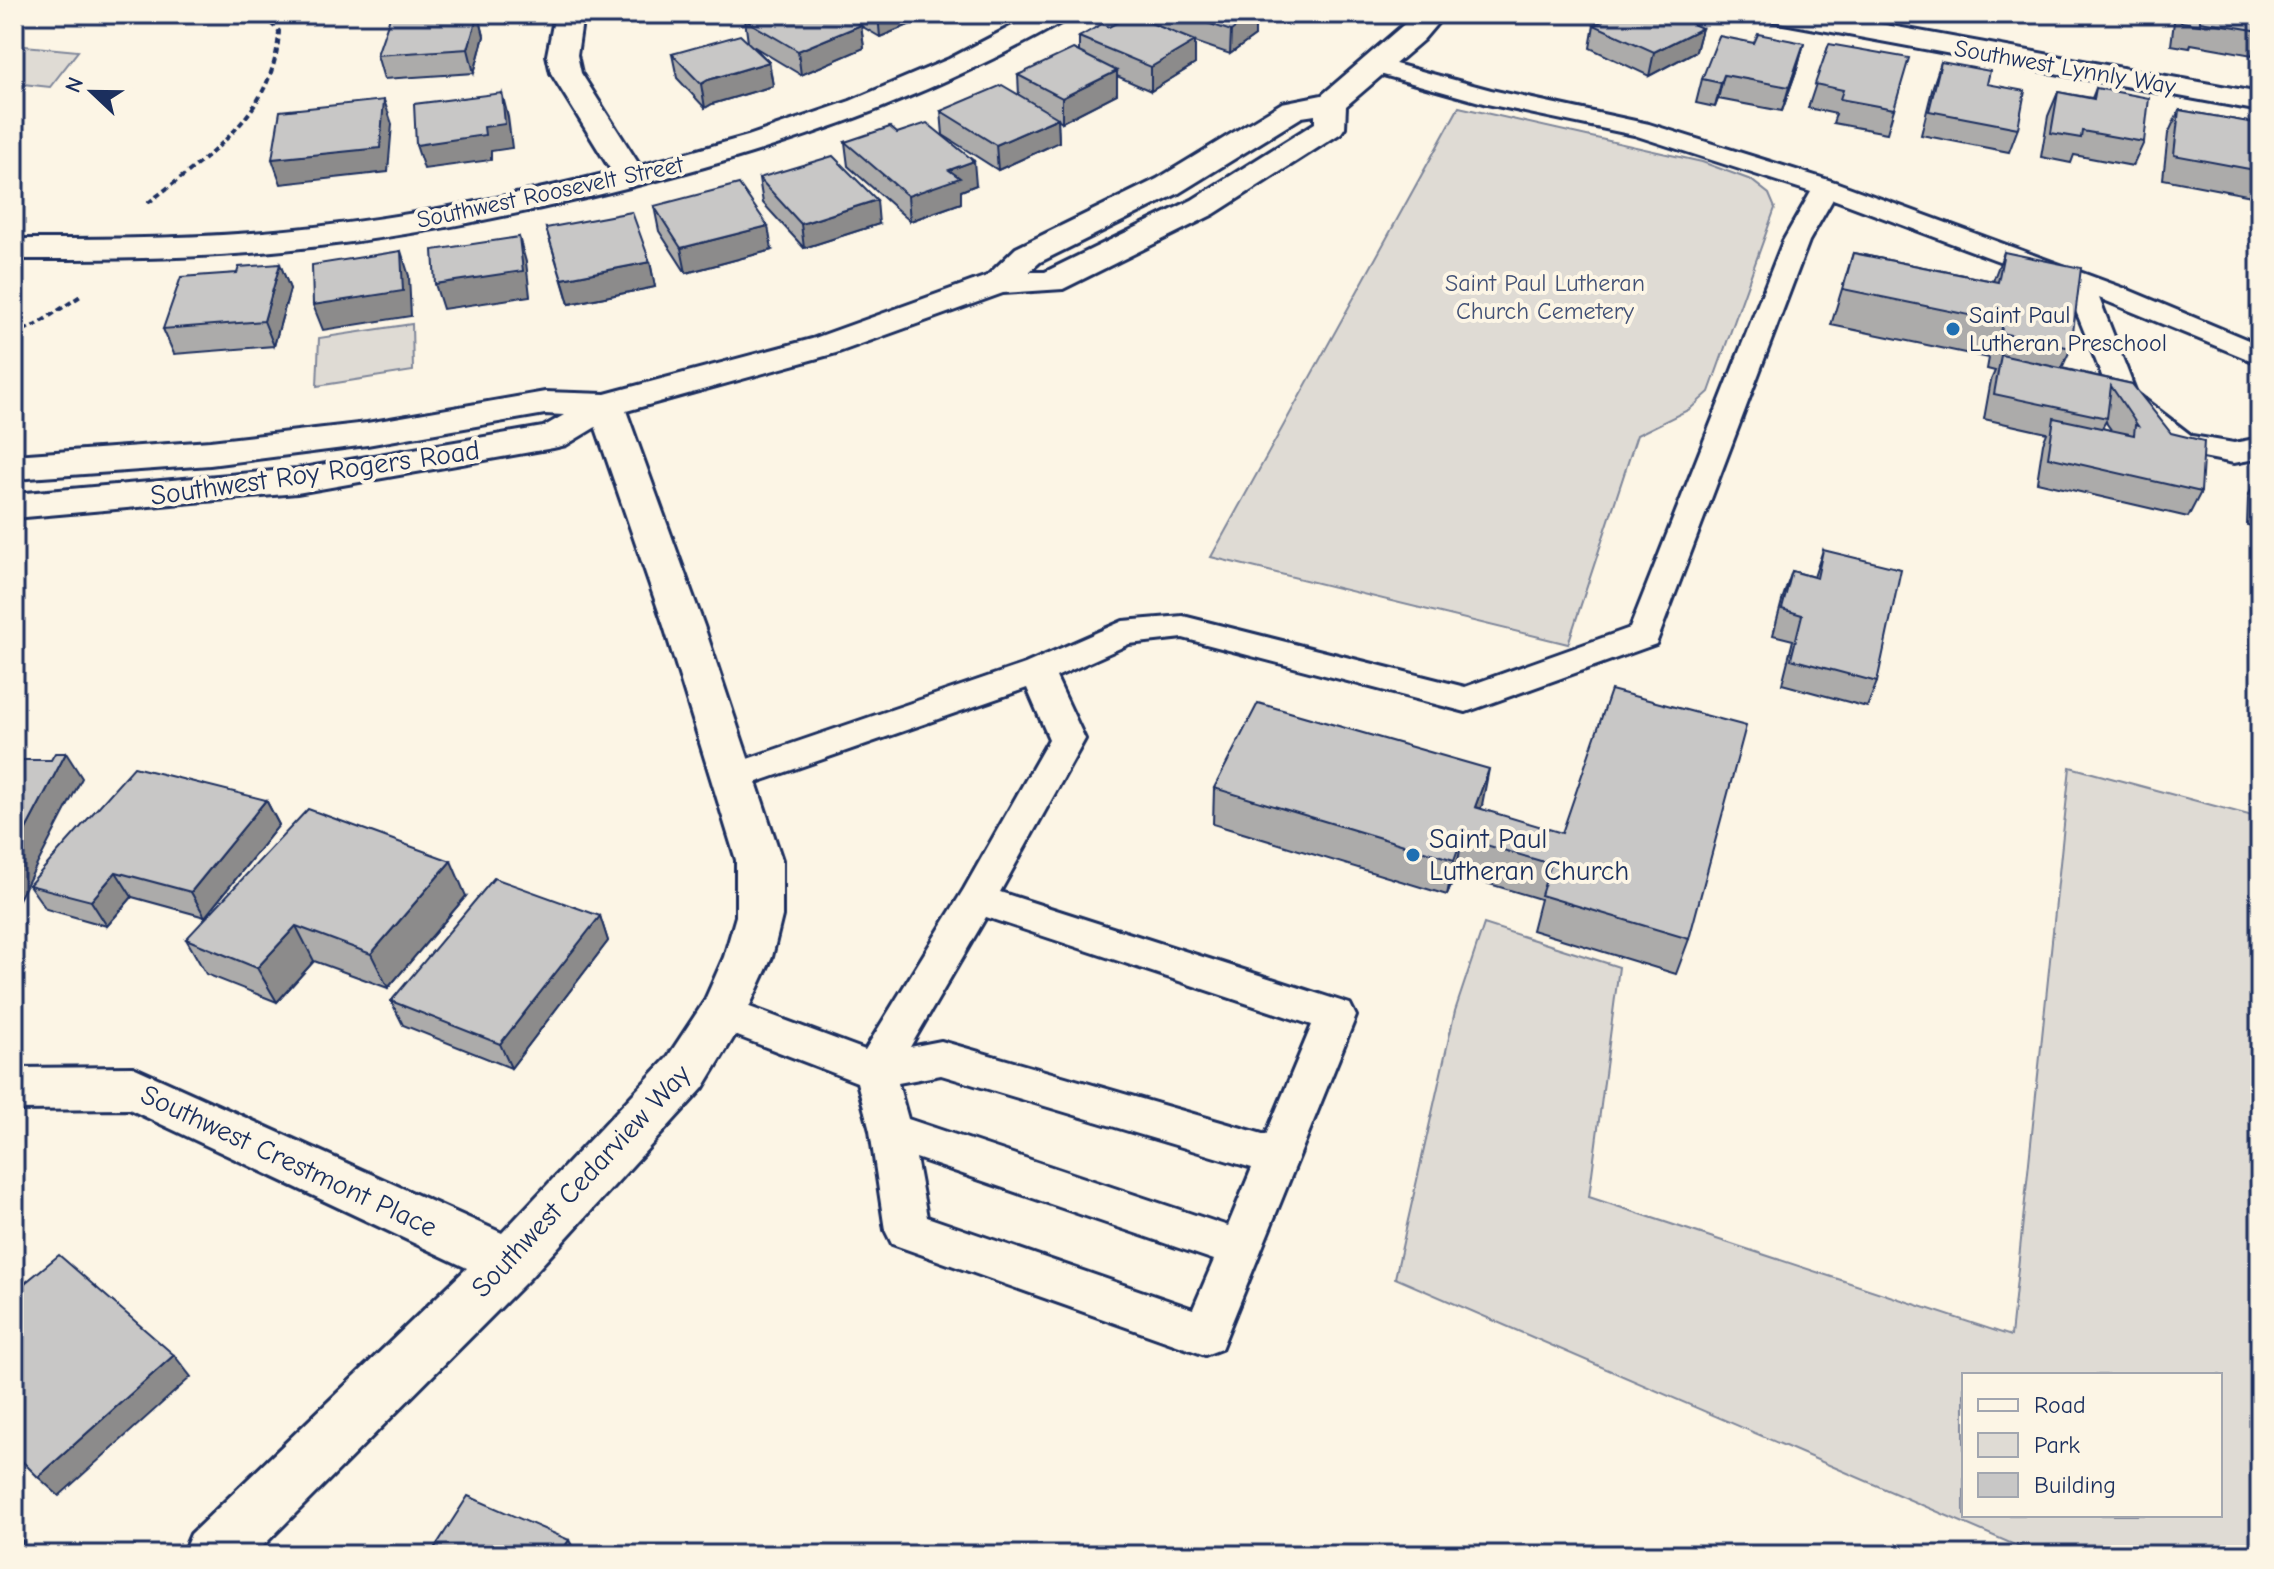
<svg xmlns="http://www.w3.org/2000/svg" width="2274" height="1569" font-family="'Comic Neue',sans-serif">
<style>
.green{fill:#dfdbd4;stroke:#7d8599;stroke-width:2;fill-rule:evenodd}
.lines{fill:none;stroke-linecap:round;stroke-linejoin:round}
.lane-casing{stroke:#1b2f5e;stroke-width:6}
.street-casing{stroke:#1b2f5e;stroke-width:6}
.primary-casing{stroke:#1b2f5e;stroke-width:6}
.path{stroke:#1b2f5e;stroke-width:4;stroke-dasharray:6 4;stroke-linecap:butt}
.lane{fill:#fcf5e5;fill-rule:evenodd}
.street{fill:#fcf5e5;fill-rule:evenodd}
.primary{fill:#fcf5e5;fill-rule:evenodd}
.wall{fill:#acabaa;stroke:#1b2f5e;stroke-width:2;fill-rule:evenodd}
.shaded-wall{fill:#8c8b8b;stroke:#1b2f5e;stroke-width:2}
.building{fill:#c8c7c6;stroke:#1b2f5e;stroke-width:2}
.poi-dot{fill:#1f6fb2;stroke:#fcf5e5;stroke-width:3}
.labels{text-anchor:middle;dominant-baseline:central;stroke-width:8;stroke-linejoin:round;paint-order:stroke}
.far-street-label{font-size:24px;fill:#1b2f5e;stroke:#fcf5e5}
.far-park-label{font-size:24px;fill:#425176;stroke:#fcf5e5}
.far-poi-label{font-size:24px;fill:#1b2f5e;stroke:#fcf5e5;text-anchor:start}
.street-label{font-size:28px;fill:#1b2f5e;stroke:#fcf5e5}
.poi-label{font-size:28px;fill:#1b2f5e;stroke:#fcf5e5;text-anchor:start}
</style>
<rect width="100%" height="100%" fill="#fcf5e5"/>
<filter id="ink" filterUnits="userSpaceOnUse"><feTurbulence type="fractalNoise" baseFrequency=".0125" numOctaves="2"/><feDisplacementMap in="SourceGraphic" scale="16" xChannelSelector="R" yChannelSelector="G"/><feConvolveMatrix kernelMatrix="1 2 1 2 8 2 1 2 1" color-interpolation-filters="sRGB"/></filter>
<g filter="url(#ink)">
<g class="green">
<path d="M14 45 78 51 50 87 14 83Z"/>
<path d="M1459 107 1702 162 1751 180 1769 194 1775 208 1709 392 1690 409 1637 435 1568 644 1211 557Z"/>
<path d="M412 324 413 371 317 386 319 338Z"/>
<path d="M2070 767 2260 818V1555H2038L1395 1278 1455 1011 1484 924 1619 967 1589 1197 2011 1336ZM1964 1375H2220V1515H1964Z"/>
</g>
<g class="lines">
<g class="lane-casing">
<path id="lane" d="M1377 59 1491 90 1649 124 1835 182 2126 289 2260 345V364L2099 298 2136 393 2192 436 2234 443 2260 438V458L2234 463 2172 451 2113 403 2066 286 1833 199 1809 241 1656 644 1466 712 1183 638 1129 644 1056 677 1085 739 1000 892 1350 1004 1356 1016 1221 1349 1205 1355 892 1244 885 1230 870 1131 857 1082 709 1025 703 1013 709 1001 723 997 865 1050 964 889 1049 739 1027 688 734 790 721 786 716 777 721 768 1025 664 1123 621 1183 616 1465 687 1630 628 1783 241 1811 192 1634 135 1487 104 1369 71 1365 66 1369 61ZM986 917 1312 1025 1266 1135 941 1041 910 1047ZM941 1075 1252 1168 1228 1226 908 1119 898 1083ZM916 1158 1214 1260 1193 1309 927 1217Z"/>
</g>
<g class="street-casing">
<g id="street">
<path d="M555 14H583L577 55 581 73 640 166 748 136 850 101 949 59 1035 14H1070L1066 20C915 106 754 158 585 198 475 224 363 244 250 253 172 259 93 259 14 259V239C93 239 173 239 252 233 373 224 494 201 612 172L551 73 547 55Z"/>
<path d="M1764 14H1825L2260 93V111L1778 22 1768 20Z"/>
<path d="M606 394 619 397 624 405 704 626 782 860V916L772 957 740 1027 703 1088 529 1279 254 1555H182L191 1534 467 1268 129 1109 14 1110V1068L133 1067 502 1233 667 1058 704 1002 724 957 736 916V860L664 626 588 405 593 397Z"/>
</g>
</g>
<g class="primary-casing">
<path id="primary" d="M1416 14H1445L1423 40 1346 106 1345 127 1341 133 1214 214 1063 289 1003 293 836 353 619 413 566 445 553 448 297 493 14 518V494L297 469 543 427 564 415 545 414 367 445 210 465 14 479V455L210 441 367 423 545 392 605 394 812 339 987 276 1016 248 1157 179 1282 103 1322 95ZM1315 115V123L1192 200 1045 272H1029L1040 262 1179 193 1302 117Z"/>
</g>
<g class="path">
<path d="M148 203C207 157 275 114 279 31L261 14"/>
<path d="M14 334 36 325 82 295"/>
</g>
<use href="#lane" class="lane"/>
<use href="#street" class="street"/>
<use href="#primary" class="primary"/>
</g>
<g class="wall">
<path d="M399 14H484L480 20 484 36 474 73 384 79 377 55 400 16Z"/>
<path d="M760 14H930V16L880 37 861 26 864 48 801 75 753 46 769 62 773 86 712 104 705 108 677 78 672 54 748 42 745 20Z"/>
<path d="M1151 14H1262L1261 22 1255 26V36L1230 54 1195 42V64L1151 91 1117 76V94L1062 122 1058 119 1059 142 998 170 943 135 941 111 1019 95 1018 75 1079 52V37L1109 27 1151 23Z"/>
<path d="M1991 14H2012L2010 17Z"/>
<path d="M2175 14H2260V37L2252 55 2191 44 2190 48 2171 45Z"/>
<path d="M1663 19 1702 28 1696 51 1649 76 1590 48 1594 25Z"/>
<path d="M1754 43H1804L1798 66 1782 111 1718 99 1715 107 1696 103 1702 79Z"/>
<path d="M1829 44 1894 109 1887 133 1833 123 1836 114 1808 108Z"/>
<path d="M1941 62 2018 128 2009 152 1921 135 1933 86Z"/>
<path d="M2096 88 2144 142 2133 166 2074 155 2071 163 2041 157 2048 116 2058 92 2092 98Z"/>
<path d="M2179 110 2260 124V179L2252 196 2163 179 2168 134Z"/>
<path d="M897 133 976 185 961 191V203L910 221 848 166 845 142Z"/>
<path d="M759 178 879 224 804 248 763 203Z"/>
<path d="M654 206 772 250 686 273 659 231Z"/>
<path d="M546 228 650 262 655 287 569 304Z"/>
<path d="M2004 252 2071 348 2062 368 2132 384 2201 492 2188 517 2037 482 2043 443 2047 433 1984 419 1991 380 1995 371 1987 369 1989 358 1831 325 1853 253 1993 281ZM2106 421 2107 424 2112 431 2102 428Z"/>
<path d="M280 264 290 289 274 346 174 354 163 329 237 273Z"/>
<path d="M2255 483 2260 484V528L2247 525 2248 496Z"/>
<path d="M1823 550 1877 682 1867 707 1782 684 1793 640 1773 635 1783 597 1792 571 1814 577Z"/>
<path d="M1214 788 1482 805 1480 808 1689 939 1676 974 1532 930 1540 899 1456 874 1447 895 1213 824Z"/>
<path d="M266 800 279 825 205 917 132 897 107 926 46 909 29 885Z"/>
<path d="M466 896 388 988 314 961 277 1002 206 974 186 939Z"/>
<path d="M600 916 608 941 511 1068 403 1025 391 1001Z"/>
</g>
<g class="shaded-wall">
<path d="M477 14H484L480 20 484 36 474 73 468 49Z"/>
<path d="M878 14H930V16L880 37Z"/>
<path d="M1247 14H1262L1261 22 1255 26V36L1230 54 1231 31Z"/>
<path d="M861 25 864 48 801 75 798 51Z"/>
<path d="M1702 28 1696 51 1649 76 1654 52Z"/>
<path d="M1195 41V64L1151 91V67Z"/>
<path d="M1804 43 1798 66 1782 111 1789 87Z"/>
<path d="M769 62 773 86 712 104 705 108 701 84 708 80Z"/>
<path d="M1117 71V94L1062 122V98Z"/>
<path d="M1724 75 1718 99 1715 107 1721 83Z"/>
<path d="M502 93 508 117 512 148 491 151V160L424 169 416 145 484 127Z"/>
<path d="M384 100 392 124 388 172 281 184 272 159Z"/>
<path d="M1058 118 1059 142 998 170 996 145Z"/>
<path d="M974 161 976 185 961 191V203L910 221 908 196 949 170Z"/>
<path d="M877 200 879 224 804 248 801 224Z"/>
<path d="M768 226 772 250 686 273 681 248Z"/>
<path d="M519 237 526 262 530 296 443 309 435 284Z"/>
<path d="M401 251 409 276 411 316 323 330 313 305Z"/>
<path d="M650 262 655 287 569 304 562 279Z"/>
<path d="M280 264 290 289 274 346 264 321Z"/>
<path d="M66 753 82 778 16 905 14 902V852Z"/>
<path d="M1489 769 1482 805 1468 842 1475 807Z"/>
<path d="M266 800 279 825 205 917 191 892Z"/>
<path d="M1462 838 1456 874 1447 895 1454 860Z"/>
<path d="M451 861 466 896 388 988 371 954Z"/>
<path d="M116 872 132 897 107 926 91 901Z"/>
<path d="M600 916 608 941 511 1068 500 1044Z"/>
<path d="M296 926 314 961 277 1002 257 968Z"/>
<path d="M174 1355 191 1377 59 1496 38 1477Z"/>
<path d="M14 1533 24 1542 14 1551Z"/>
<path d="M569 1540 577 1555H559Z"/>
</g>
<g class="building">
<path d="M451 14H478L468 49 377 55 390 17Z"/>
<path d="M760 14H842L861 25 798 51 745 20Z"/>
<path d="M1180 14H1254L1231 31Z"/>
<path d="M1616 14H1652L1663 19 1671 14 1702 28 1654 52 1594 25Z"/>
<path d="M2182 14H2260V31L2200 21V25L2181 22Z"/>
<path d="M1131 15 1195 41 1151 67 1079 37 1102 24 1109 27Z"/>
<path d="M1758 34 1804 43 1789 87 1724 75 1721 83 1702 79 1719 36 1754 43Z"/>
<path d="M740 35 769 62 708 80 701 84 672 54Z"/>
<path d="M1829 44 1909 58 1894 109 1840 99 1843 90 1815 84Z"/>
<path d="M1073 49 1117 71 1062 98 1018 75Z"/>
<path d="M1941 62 1990 71 1987 84 2025 91 2018 128 1929 111Z"/>
<path d="M1002 85 1058 118 996 145 941 111Z"/>
<path d="M2096 88 2149 98 2144 142 2082 131 2081 138 2051 133 2058 92 2094 99Z"/>
<path d="M502 93 505 124 484 127 485 135 416 145 414 104Z"/>
<path d="M384 100 380 148 272 159 280 111Z"/>
<path d="M2179 110 2260 124V171L2174 155Z"/>
<path d="M927 123 974 161 949 170 960 178 908 196 845 142 890 127 897 133Z"/>
<path d="M833 156 877 200 801 224 759 178Z"/>
<path d="M739 184 768 226 681 248 654 206Z"/>
<path d="M632 212 650 262 562 279 546 228Z"/>
<path d="M519 237 523 271 435 284 433 250Z"/>
<path d="M401 251 403 291 313 305 312 265Z"/>
<path d="M2004 252 2081 268 2071 348 2001 333 2003 322 1843 289 1853 253 1998 282Z"/>
<path d="M280 264 264 321 163 329 181 277 237 273 239 267Z"/>
<path d="M2001 355 2132 384 2171 433 2204 441 2201 492 2048 457 2054 418 2134 435 2135 425 2138 426 2111 386 2107 418 1994 394Z"/>
<path d="M2255 483 2260 484V513L2254 512Z"/>
<path d="M1823 550 1901 569 1877 682 1791 659 1802 615 1782 609 1792 571 1817 578Z"/>
<path d="M1611 690 1746 726 1689 939 1541 895 1551 864 1462 838 1454 860 1214 788 1258 703 1489 769 1475 807 1562 833Z"/>
<path d="M55 753H66L14 852V760H51Z"/>
<path d="M134 767 266 800 191 892 116 872 91 901 29 885Z"/>
<path d="M308 809 451 861 371 954 296 926 257 968 186 939Z"/>
<path d="M494 878 600 916 500 1044 391 1001Z"/>
<path d="M59 1255 174 1355 38 1477 14 1453V1402L18 1398 14 1394V1292Z"/>
<path d="M468 1496 569 1540 559 1555H430Z"/>
</g>
</g>
<g class="poi-dot">
<circle cx="1953" cy="329" r="8"/>
<circle cx="1413" cy="855" r="8"/>
</g>
<g class="labels">
<g class="far-street-label">
<text transform="translate(2065 67) rotate(10)">Southwest Lynnly Way</text>
<text transform="translate(550 192) rotate(-12)">Southwest Roosevelt Street</text>
</g>
<g class="far-park-label">
<text x="1545" y="283">Saint Paul Lutheran<tspan x="1545" dy="28">Church Cemetery</tspan></text>
</g>
<g class="far-poi-label">
<text x="1969" y="315">Saint Paul<tspan x="1969" dy="28">Lutheran Preschool</tspan></text>
</g>
<g class="street-label">
<text transform="translate(315 473) rotate(-8)">Southwest Roy Rogers Road</text>
<text transform="translate(289 1161) rotate(25)">Southwest Crestmont Place</text>
<text transform="translate(581 1181) rotate(-47)">Southwest Cedarview Way</text>
</g>
<g class="poi-label">
<text x="1429" y="839">Saint Paul<tspan x="1429" dy="32">Lutheran Church</tspan></text>
</g>
</g>
<rect width="2274" height="1569" fill="none" stroke="#fcf5e5" stroke-width="48"/>
<rect x="24" y="24" width="2226" height="1521" fill="none" stroke="#1b2f5e" stroke-width="3" filter="url(#ink)"/>
<rect x="1962" y="1373" width="260" height="144" fill="#fcf5e5" stroke="#a2a6af" stroke-width="2"/>
<rect x="1978" y="1399" width="40" height="12" fill="#fcf5e5" stroke="#a2a6af" stroke-width="2"/>
<text x="2034" y="1413" font-size="24" fill="#1b2f5e">Road</text>
<rect x="1978" y="1433" width="40" height="24" fill="#dfdbd4" stroke="#a2a6af" stroke-width="2"/>
<text x="2034" y="1453" font-size="24" fill="#1b2f5e">Park</text>
<rect x="1978" y="1473" width="40" height="24" fill="#c8c7c6" stroke="#a2a6af" stroke-width="2"/>
<text x="2034" y="1493" font-size="24" fill="#1b2f5e">Building</text>
<g transform="translate(92 92) rotate(292)" stroke="#fcf5e5" stroke-width="6" paint-order="stroke">
<path d="M0-6L14 30L0 20L-14 30Z" fill="#1b2f5e"/>
<text y="-12" font-size="22" font-weight="bold" text-anchor="middle" fill="#1b2f5e">N</text>
</g>
</svg>
